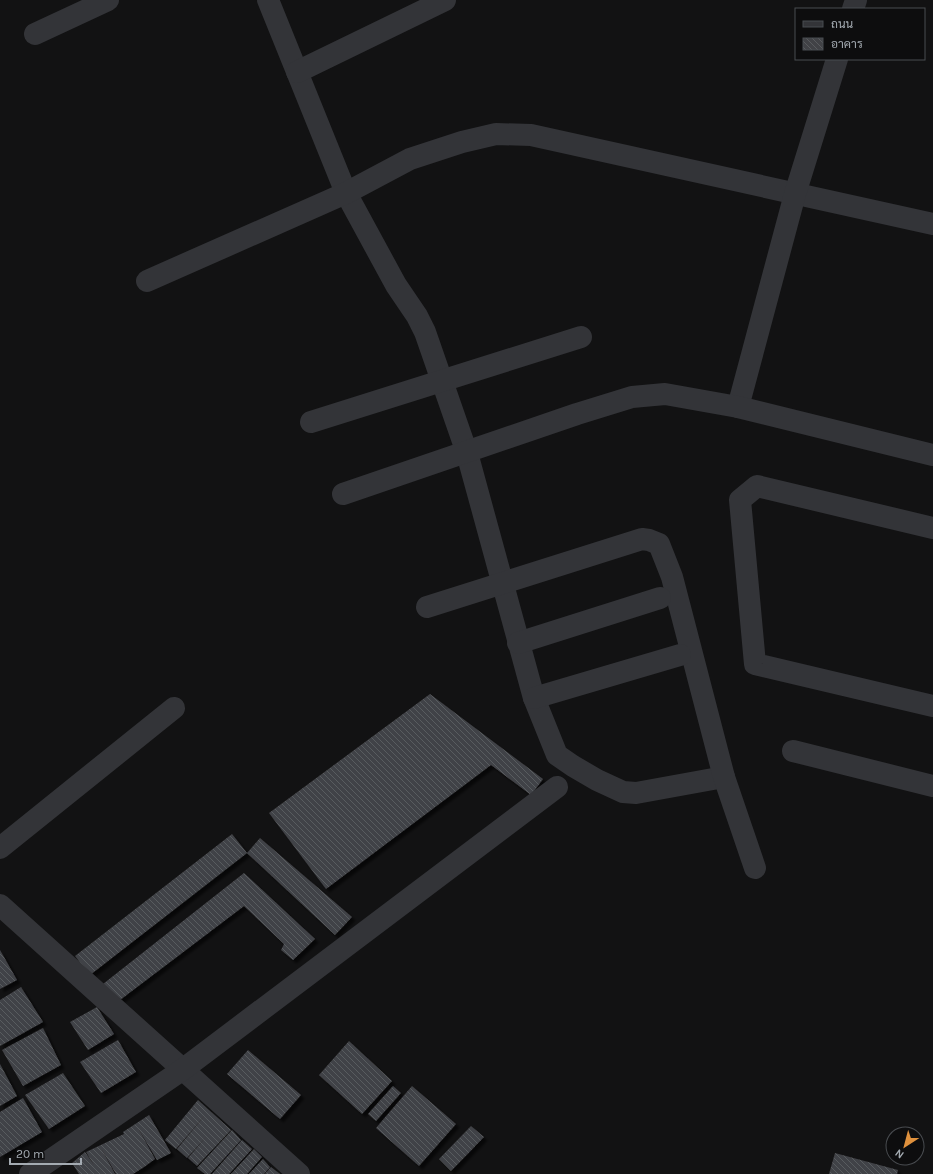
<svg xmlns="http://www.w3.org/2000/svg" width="933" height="1174" font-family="Karla,Sarabun,sans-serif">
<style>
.building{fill:url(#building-back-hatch);filter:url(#shadow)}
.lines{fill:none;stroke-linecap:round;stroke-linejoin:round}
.minor{stroke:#333438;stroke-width:22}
</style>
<defs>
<pattern id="building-back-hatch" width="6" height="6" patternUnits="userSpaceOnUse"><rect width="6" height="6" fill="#414246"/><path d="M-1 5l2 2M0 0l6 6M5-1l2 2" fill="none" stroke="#595b5e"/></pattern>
<filter id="shadow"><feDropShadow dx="3.5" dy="3.5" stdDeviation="1" flood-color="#0009"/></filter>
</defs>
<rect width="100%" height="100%" fill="#121213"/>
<g class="building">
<path d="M430 694 543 779 531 795 491 765 326 889 269 813Z"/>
<path d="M232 834 247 853 90 975 75 956Z"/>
<path d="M260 838 352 917 335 935 247 853Z"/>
<path d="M244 873 315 939 293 960 281 950 284 944 244 906 120 1000 103 984Z"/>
<path d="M0 950 17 980 0 989Z"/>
<path d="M21 987 43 1022 0 1046V1000Z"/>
<path d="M97 1007 114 1034 88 1050 70 1022Z"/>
<path d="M43 1028 61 1065 23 1086 2 1050Z"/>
<path d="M118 1040 136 1072 101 1093 80 1062Z"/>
<path d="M349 1041 392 1081 362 1114 319 1075Z"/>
<path d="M248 1050 301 1095 280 1119 227 1074Z"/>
<path d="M0 1064 17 1096 0 1106Z"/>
<path d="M63 1073 85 1106 49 1129 25 1095Z"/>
<path d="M393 1086 401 1093 376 1121 368 1114Z"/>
<path d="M412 1086 456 1124 419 1166 376 1128Z"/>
<path d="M23 1098 42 1132 0 1157V1112Z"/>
<path d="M198 1100 231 1130 197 1166 188 1158 206 1137 187 1158 177 1149 206 1114 176 1149 165 1140Z"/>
<path d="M149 1115 171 1153 157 1160 138 1128 155 1159 144 1167 138 1156 144 1167 133 1174H116L101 1148 115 1174H79L72 1163 85 1152 94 1165 86 1152 124 1134 123 1132Z"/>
<path d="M471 1126 484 1137 451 1171 439 1159Z"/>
<path d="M232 1130 241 1140 210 1174H205L197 1168Z"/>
<path d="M242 1140 252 1149 229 1174H212Z"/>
<path d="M254 1149 262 1157 247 1174H231Z"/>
<path d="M835 1153 898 1170 897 1174H829Z"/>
<path d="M263 1159 270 1167 264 1174H249Z"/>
<path d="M271 1167 280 1174H265Z"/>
</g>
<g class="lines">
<g class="minor">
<path d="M268 0 346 193 396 285 417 316 425 332 467 453 534 698 557 755 573 766 597 780 623 792 636 793 724 777"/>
<path d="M853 9 856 0"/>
<path d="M35 34 108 0"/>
<path d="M297 72 445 0"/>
<path d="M147 281 346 193 410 159 462 142 496 134 531 135 933 224"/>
<path d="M738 407 795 194 837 59"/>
<path d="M311 422 581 337"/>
<path d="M343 494 577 414 632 397 665 394 738 407 933 455"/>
<path d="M933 528 757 486 740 500 755 664 933 706"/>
<path d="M427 607 642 539 649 540 659 544 672 577 724 777 755 868"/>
<path d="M518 643 660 598"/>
<path d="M534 698 680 655"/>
<path d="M793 751 933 786"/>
<path d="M0 848 174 708"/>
<path d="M0 905 299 1174"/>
<path d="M30 1174 182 1070 557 787"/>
</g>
</g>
<rect x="795" y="8" width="130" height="52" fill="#0d0d0e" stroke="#494c50"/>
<rect x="803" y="21" width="20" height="6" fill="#333438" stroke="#494c50"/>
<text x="831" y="28" font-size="12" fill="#a4abb2">ถนน</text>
<rect x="803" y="38" width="20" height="12" fill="url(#building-back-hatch)" stroke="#494c50"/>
<text x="831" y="48" font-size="12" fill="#a4abb2">อาคาร</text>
<g transform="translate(905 1146) rotate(216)"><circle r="19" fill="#0d0d0e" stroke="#494c50"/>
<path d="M0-3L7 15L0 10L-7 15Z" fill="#df913d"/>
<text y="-6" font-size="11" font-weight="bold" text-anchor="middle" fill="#a4abb2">N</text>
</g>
<path d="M10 1158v6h71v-6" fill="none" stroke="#a4abb2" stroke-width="2"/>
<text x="16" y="1158" font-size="12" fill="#a4abb2" stroke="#0d0d0e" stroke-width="3" paint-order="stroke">20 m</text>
</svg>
